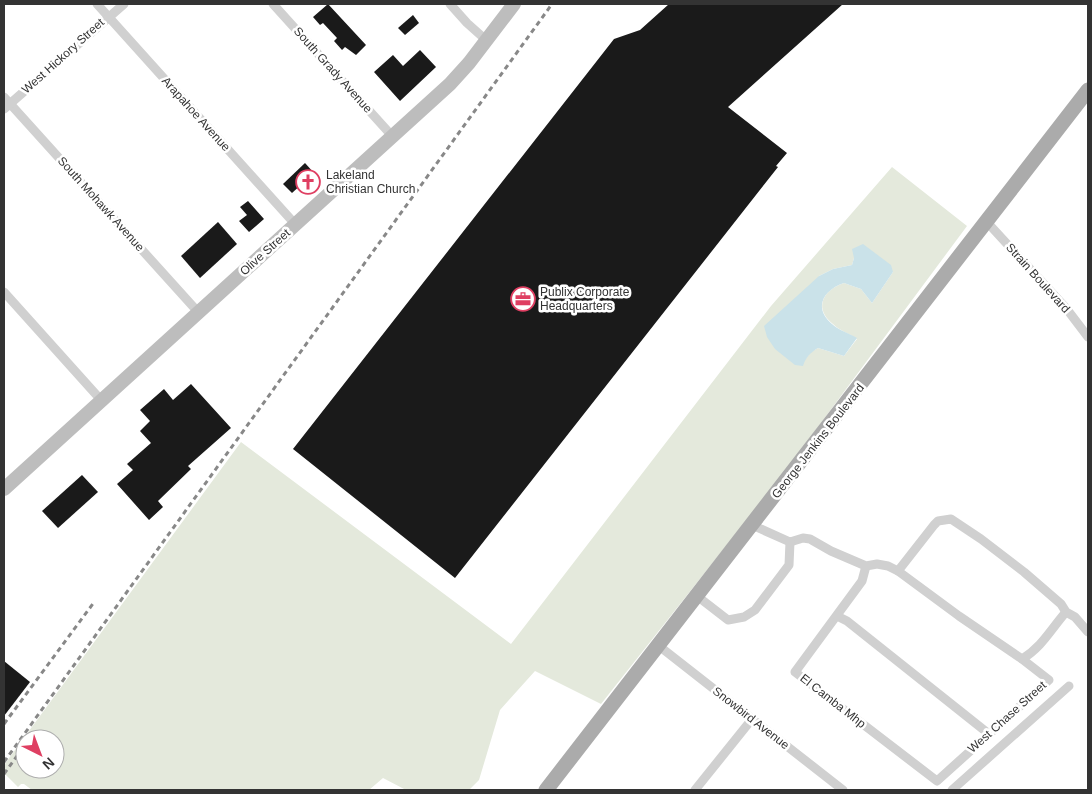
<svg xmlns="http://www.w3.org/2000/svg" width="1092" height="794" font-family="Helvetica,sans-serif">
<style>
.green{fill:#e4e9dc;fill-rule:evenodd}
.water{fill:#cae2e9}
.building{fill:#1a1a1a}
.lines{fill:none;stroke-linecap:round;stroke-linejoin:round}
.minor{stroke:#d0d0d0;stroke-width:9}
.secondary{stroke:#bdbdbd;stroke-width:14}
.primary{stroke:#ababab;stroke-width:15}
.rail{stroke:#888;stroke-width:3;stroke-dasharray:5 4;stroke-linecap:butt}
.labels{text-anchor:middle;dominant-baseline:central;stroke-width:5;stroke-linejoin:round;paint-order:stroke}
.street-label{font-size:12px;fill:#333;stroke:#fff}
.poi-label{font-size:12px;fill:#333;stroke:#fff;text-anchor:start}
</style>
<rect width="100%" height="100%" fill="#fff"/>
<path class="green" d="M892 167 967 226 786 470 601 704 535 671 500 710 479 780 469 790H406L383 778 369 790H32L24 784H21L18 787 4 773V765L241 442 511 644 771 306ZM854 258 893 272 872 303 861 289 844 283C823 290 813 308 833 324 840 331 849 333 857 339L844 356 818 348 811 352 806 358 819 276 833 269 852 265ZM25 739H55V769H25Z"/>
<path class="water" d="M863 244 891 265 893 272 872 303 861 289 844 283C823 290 813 308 832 324 840 331 849 333 857 338L844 356 818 348C810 353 806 357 803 366L795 365 775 349 767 337 764 326 819 276 833 269 852 265 854 258 852 249Z"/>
<g class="building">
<path d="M328 4 366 45 356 55 345 47 342 50 334 41 337 38 323 23 320 25 313 17Z"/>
<path d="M669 4H843L728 107 787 153 776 166 778 167 455 578 293 449 614 39 640 30Z"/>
<path d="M413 15 419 23 405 35 398 28Z"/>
<path d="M420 50 436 67 400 101 374 72 393 55 403 66Z"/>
<path d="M305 163 314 173 292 193 283 184Z"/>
<path d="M248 201 264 219 249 232 239 221 247 215 240 207Z"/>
<path d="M218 222 237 244 200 278 181 256Z"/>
<path d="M191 384 231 428 188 466 191 469 158 501 163 507 149 520 117 484 133 470 127 464 151 443 140 431 150 421 140 410 164 389 173 400Z"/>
<path d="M82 475 98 492 58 528 42 511Z"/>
<path d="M4 661 30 682 4 716Z"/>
</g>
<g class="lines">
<g class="minor">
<path d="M97 4 295 224"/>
<path d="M273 4 393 137"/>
<path d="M450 4 467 23 486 40"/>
<path d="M4 97 198 312"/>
<path d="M4 109 124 4"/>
<path d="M986 221 1066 308 1088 337"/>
<path d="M4 292 101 400"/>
<path d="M752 525 790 542 803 538 810 539 831 551 866 566 877 564 888 566 898 571 959 616 1022 659 1049 680 937 781 795 672 862 581 866 566"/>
<path d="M898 571 934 525 938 521 951 519 981 539 1024 572 1061 604 1066 612 1075 617 1088 632"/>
<path d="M697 596 728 620 744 617 755 610 789 565 790 542"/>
<path d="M837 616 847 621 989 734"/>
<path d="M659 646 843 790"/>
<path d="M1022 659C1042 647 1051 629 1066 612"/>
<path d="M695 790 752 719"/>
<path d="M952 790 1069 686"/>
</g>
<path class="secondary" d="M4 489 450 84 469 63 514 4"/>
<path class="primary" d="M546 790 1088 90"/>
<g class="rail">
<path d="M4 724 95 601"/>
<path d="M4 762 552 4"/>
<path d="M4 774 17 756"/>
</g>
</g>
<defs>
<g id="church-ring" transform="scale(1.25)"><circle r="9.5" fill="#fff" stroke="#df3f62" stroke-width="1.5"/><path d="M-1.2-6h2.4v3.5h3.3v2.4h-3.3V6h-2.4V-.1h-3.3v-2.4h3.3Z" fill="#df3f62"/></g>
<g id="office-ring" transform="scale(1.25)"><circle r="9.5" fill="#fff" stroke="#df3f62" stroke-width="1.5"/><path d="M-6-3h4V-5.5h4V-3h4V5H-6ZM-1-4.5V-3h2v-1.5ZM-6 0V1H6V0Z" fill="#df3f62"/></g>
</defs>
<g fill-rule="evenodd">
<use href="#church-ring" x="308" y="182"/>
<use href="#office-ring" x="523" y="299"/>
</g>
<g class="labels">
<g class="street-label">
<text transform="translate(63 56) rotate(-42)">West Hickory Street</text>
<text transform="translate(333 70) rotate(48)">South Grady Avenue</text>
<text transform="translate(196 114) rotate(48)">Arapahoe Avenue</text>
<text transform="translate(101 204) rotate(48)">South Mohawk Avenue</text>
<text transform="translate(265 252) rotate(-42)">Olive Street</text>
<text transform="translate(1038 278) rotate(48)">Strain Boulevard</text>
<text transform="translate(818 441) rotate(-52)">George Jenkins Boulevard</text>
<text transform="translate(833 701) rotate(38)">El Camba Mhp</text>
<text transform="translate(1007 717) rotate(-42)">West Chase Street</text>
<text transform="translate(751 718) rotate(38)">Snowbird Avenue</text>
</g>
<g class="poi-label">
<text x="326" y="175">Lakeland<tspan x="326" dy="14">Christian Church</tspan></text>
<text x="540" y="292">Publix Corporate<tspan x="540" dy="14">Headquarters</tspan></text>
</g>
</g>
<rect width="1092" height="794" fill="none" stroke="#333333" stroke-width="10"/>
<g transform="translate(40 754) rotate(138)"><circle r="24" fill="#ffffff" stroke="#adadad"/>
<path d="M0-4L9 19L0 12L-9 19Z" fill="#df3f62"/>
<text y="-8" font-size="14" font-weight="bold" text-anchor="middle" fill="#333333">N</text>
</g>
</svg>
